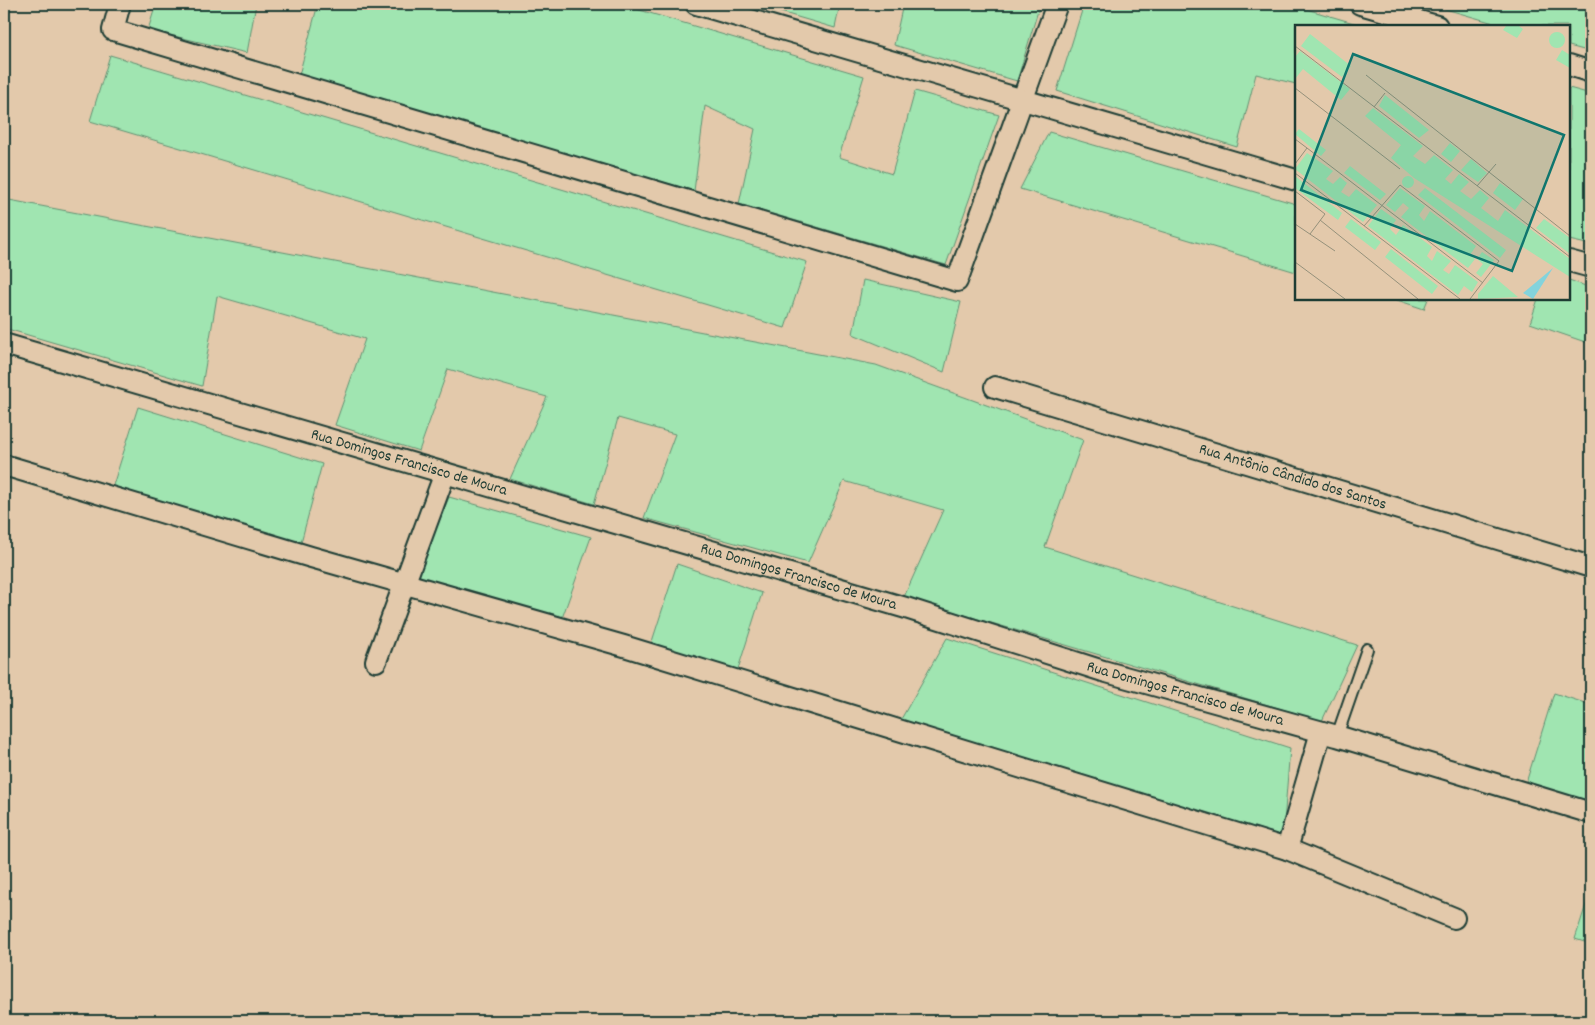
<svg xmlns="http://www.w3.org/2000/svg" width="1595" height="1025" font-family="Dekko,sans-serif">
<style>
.green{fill:#a0e5b1;stroke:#609172}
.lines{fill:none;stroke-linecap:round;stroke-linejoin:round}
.lane-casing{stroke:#1f3d34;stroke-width:14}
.street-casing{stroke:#1f3d34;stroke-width:24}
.lane{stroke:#e3c9ab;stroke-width:10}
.street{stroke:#e3c9ab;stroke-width:20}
.labels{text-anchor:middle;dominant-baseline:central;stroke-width:4.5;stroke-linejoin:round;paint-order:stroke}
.street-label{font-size:16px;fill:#1f3d34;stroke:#e3c9ab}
.inset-road{fill:none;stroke:#95917b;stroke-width:1}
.view{fill:#0f766e;fill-opacity:0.15;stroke:#0f766e;stroke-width:2.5}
.inset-edge{fill:none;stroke:#1f3d34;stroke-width:2.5}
</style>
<rect width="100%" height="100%" fill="#e3c9ab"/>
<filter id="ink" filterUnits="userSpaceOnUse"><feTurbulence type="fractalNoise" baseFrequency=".02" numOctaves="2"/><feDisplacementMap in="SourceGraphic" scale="10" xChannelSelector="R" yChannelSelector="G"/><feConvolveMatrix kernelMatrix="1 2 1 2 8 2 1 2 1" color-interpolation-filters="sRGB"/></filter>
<g filter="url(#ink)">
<g class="green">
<path d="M156 4H256L247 53 148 30Z"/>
<path d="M318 4H619L864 76 839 157 892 174 915 91 999 115 946 265 739 204 755 129 705 106 694 191 299 75Z"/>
<path d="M753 4H840L835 28Z"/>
<path d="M903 4H1040L1017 81 894 45Z"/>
<path d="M1084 4H1289L1364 26H1296V84L1256 74 1237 147 1057 91Z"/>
<path d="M1428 4H1591V52L1569 46V26H1504Z"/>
<path d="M110 55 807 262 785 328 90 121Z"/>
<path d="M1569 88 1591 94V245L1569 240Z"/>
<path d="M1049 132 1296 204V272L1020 189Z"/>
<path d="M4 199 876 365 1083 440 1045 547 1357 645 1322 721 904 597 943 510 844 481 808 563 644 518 675 434 618 418 594 504 510 479 547 397 448 369 419 451 335 425 365 339 217 296 202 386 4 328Z"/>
<path d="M863 280 961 302 944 372 853 334Z"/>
<path d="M1569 280 1591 288V344L1530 323 1538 299H1569Z"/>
<path d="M1394 299H1428L1424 309Z"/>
<path d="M138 407 322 464 300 546 108 501Z"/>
<path d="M449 497 591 537 556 635 415 580Z"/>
<path d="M677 564 762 593 733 685 647 657Z"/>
<path d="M947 638 1290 748 1283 836 900 721Z"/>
<path d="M1554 693 1591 705V805L1525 786Z"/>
<path d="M1591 889V944L1575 939Z"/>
</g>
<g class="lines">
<g class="lane-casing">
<path id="lane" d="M1337 736 1367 649"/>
</g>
<g class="street-casing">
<g id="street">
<path d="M120 4 113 30 957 281 1057 4"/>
<path d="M696 4 1296 180"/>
<path d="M1360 4 1437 26"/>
<path d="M1569 65 1591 72"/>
<path d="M1569 261 1591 267"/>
<path id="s1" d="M4 344 906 608 1103 671 1337 736 1591 813"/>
<path id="s2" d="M995 387 1591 567"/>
<path d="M4 465 311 557 624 646 1287 849 1454 918"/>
<path d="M376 661 445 473"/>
<path d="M1287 849 1321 732"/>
</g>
</g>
<use href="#lane" class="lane"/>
<use href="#street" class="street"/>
</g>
</g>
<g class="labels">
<g class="street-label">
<text stroke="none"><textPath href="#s1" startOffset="422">Rua Domingos Francisco de Moura</textPath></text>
<text stroke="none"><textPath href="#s2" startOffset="311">Rua Antônio Cândido dos Santos</textPath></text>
<text stroke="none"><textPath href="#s1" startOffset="828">Rua Domingos Francisco de Moura</textPath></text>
<text stroke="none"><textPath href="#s1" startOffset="1232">Rua Domingos Francisco de Moura</textPath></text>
</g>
</g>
<g transform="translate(1295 25)">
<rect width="275" height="275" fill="#e3c9ab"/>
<path d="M211 1H224L228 4 222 13 208 5ZM254 15a8 8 0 1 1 16 0a8 8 0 1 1-16 0ZM15 9 56 41 47 52 6 21ZM267 25 275 30V43L261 35ZM5 26 55 64 46 75 8 44 0 54V32ZM90 70 134 105 124 113 84 81ZM78 83 128 121 118 131 130 139 139 130 158 145 150 154 156 159 164 149 174 157 165 166 176 174 185 165 194 173 186 183 203 196 210 185 275 234V252L119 153 96 133 106 120 70 91ZM4 104 31 125 26 131 0 109ZM155 118 165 126 156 137 146 129ZM12 128 38 146 31 154 38 159 45 152 52 158 46 167 54 172 61 164 82 180 68 197 0 144ZM176 134 192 148 183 157 166 145ZM55 141 91 169 85 175 49 148ZM107 157a6 6 0 1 1 12 0a6 6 0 1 1-12 0ZM0 151 47 188 43 195 0 163ZM205 158 228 174 220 185 198 168ZM105 163 130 181 124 190 129 196 135 186 181 221 175 230 180 234 173 243 106 192 114 183 108 178 100 187 91 180ZM130 163 211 225 205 233 123 170ZM86 184 101 195 95 204 101 210 108 200 137 222 132 231 137 236 142 226 156 236 148 245 154 249 160 240 183 257 177 267 169 261 163 270 73 201ZM56 194 86 217 80 225 50 202ZM249 194 275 213V229L241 203ZM96 224 143 261 137 269 90 232ZM187 227 199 235 186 252 181 248 188 239 182 234ZM198 251 223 272 183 274V269Z" fill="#a0e5b1"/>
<path d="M258 243 238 274 228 268Z" fill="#83d3dc"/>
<path class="inset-road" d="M0 21 275 232M71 50 275 211M0 63 105 144M79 82 90 68M0 114 12 123 0 139M12 123 188 258M0 148 165 274M182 161 201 139M0 166 30 189 15 209M25 195 123 274M0 199 40 226M69 201 105 160 204 236 175 274M0 237 50 274"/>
<path class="view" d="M58 29 269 110 217 246 6 165Z"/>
<rect width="275" height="275" class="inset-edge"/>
</g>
<rect width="1595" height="1025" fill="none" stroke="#e3c9ab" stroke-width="20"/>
<rect x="10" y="10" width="1575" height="1005" fill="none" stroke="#1f3d34" stroke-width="2" filter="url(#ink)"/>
</svg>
